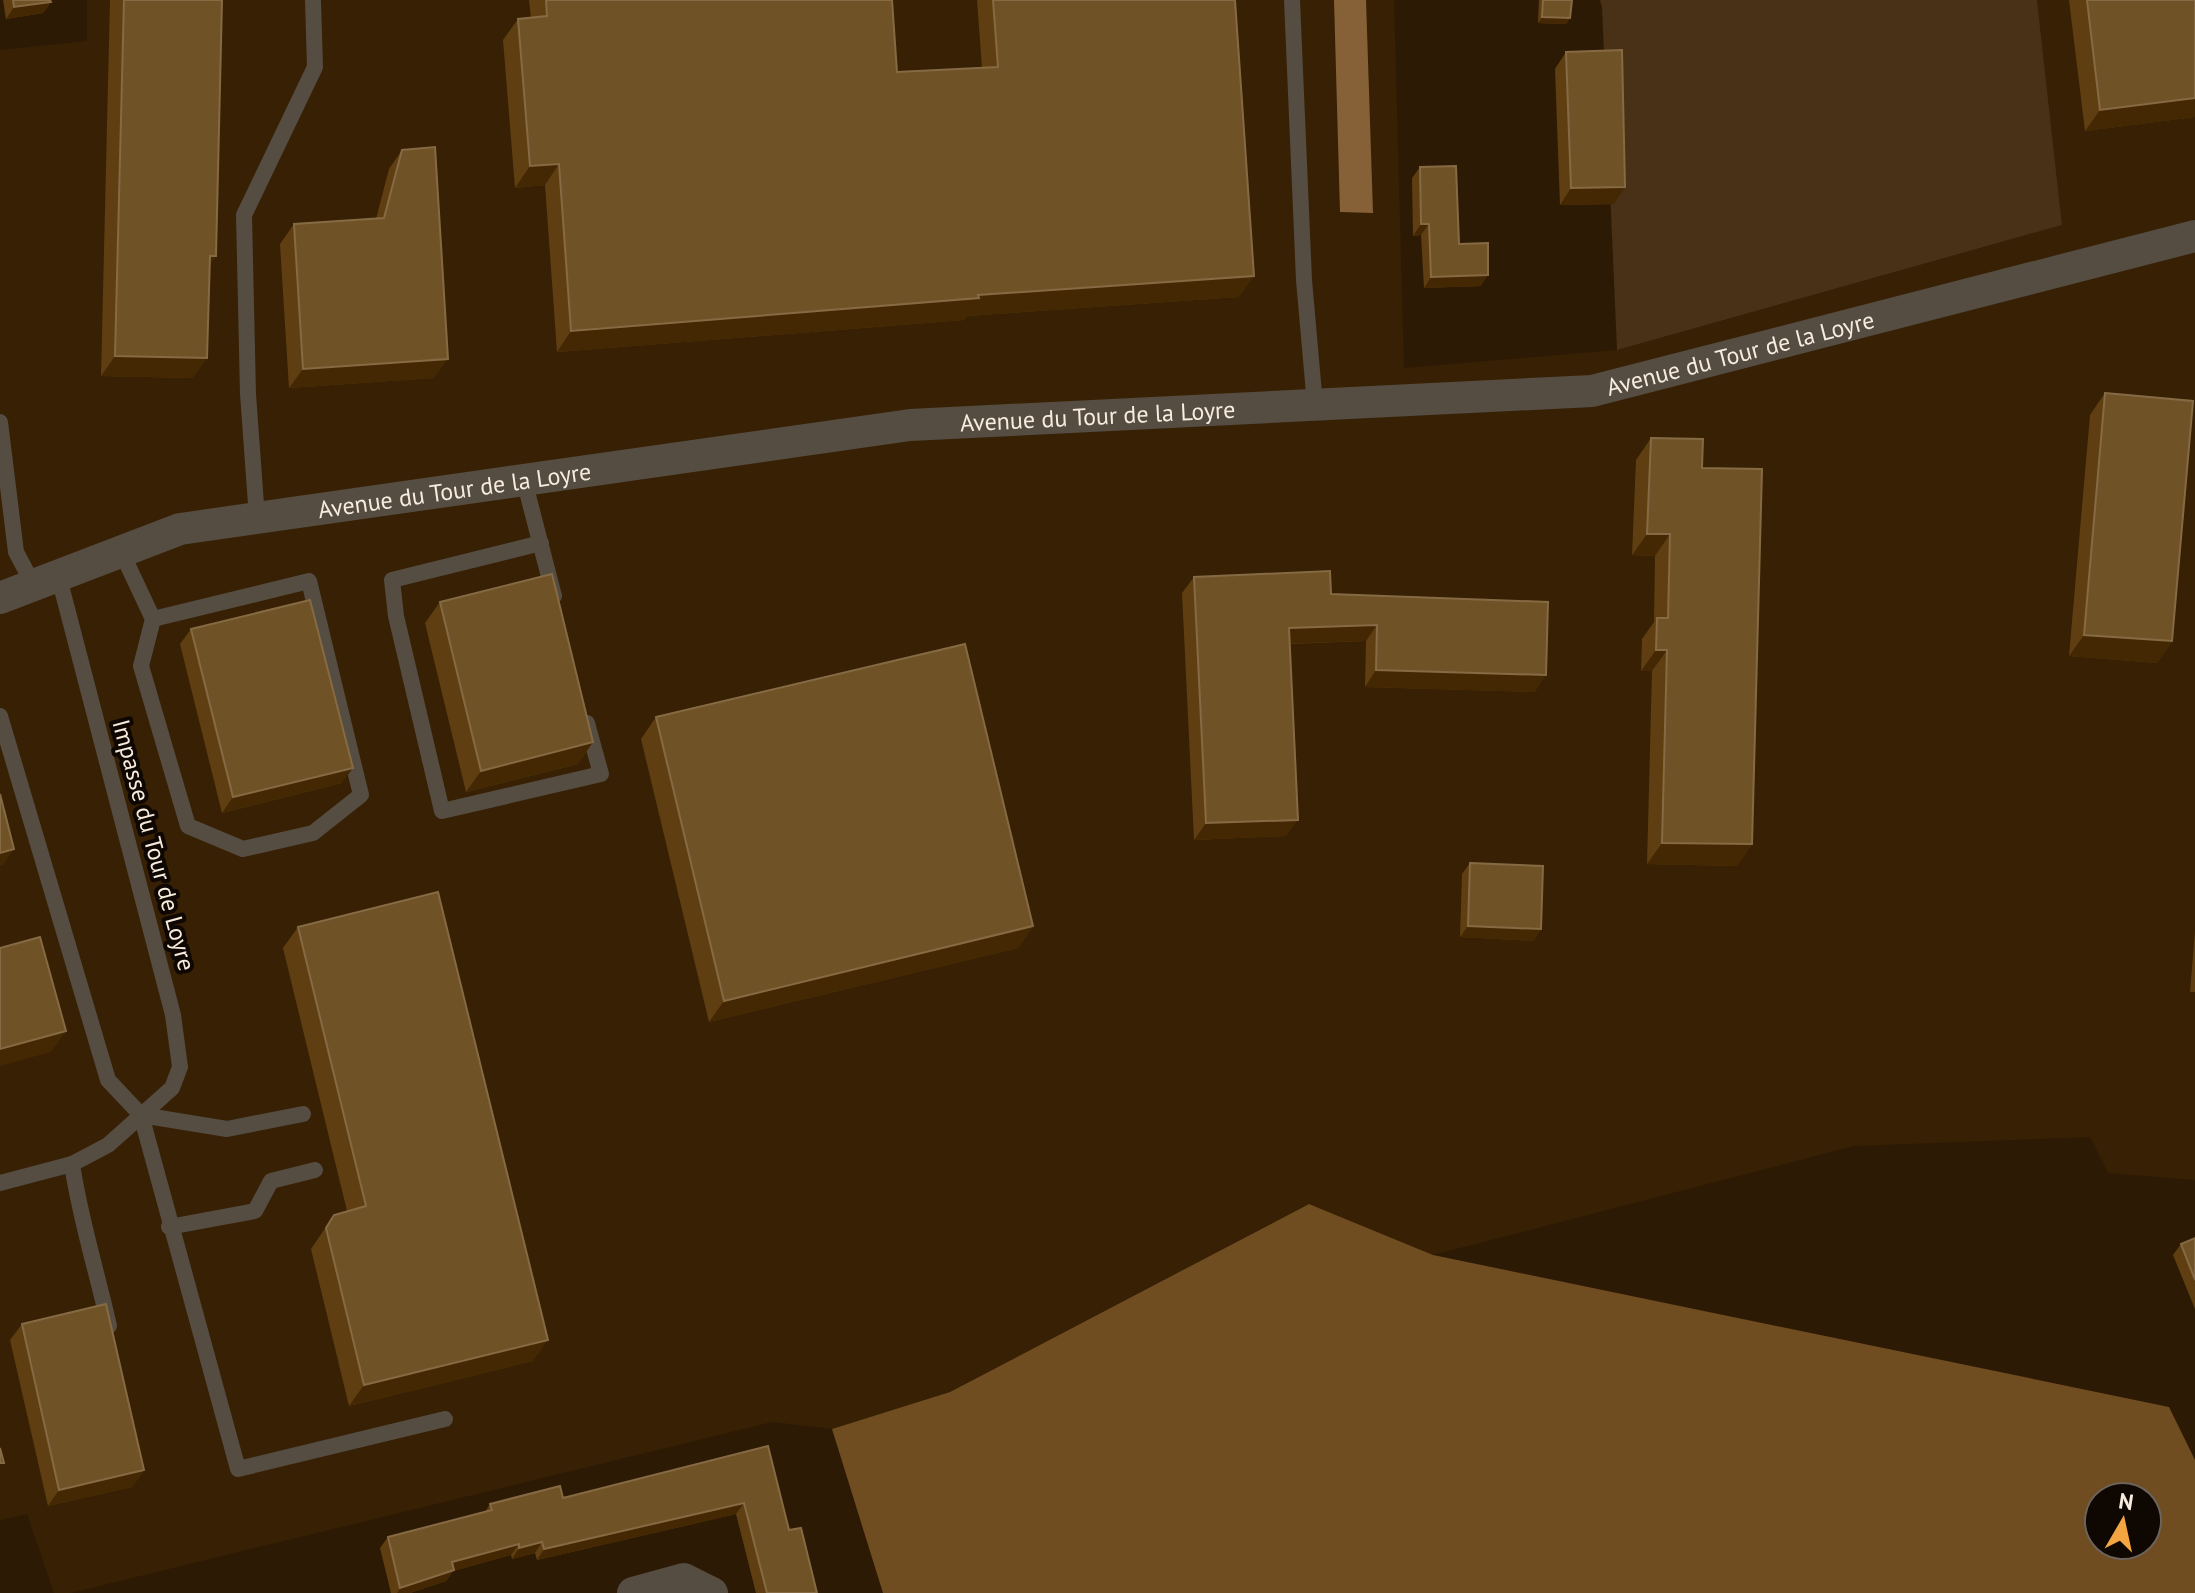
<svg xmlns="http://www.w3.org/2000/svg" width="2195" height="1593" font-family="'PT Sans',sans-serif">
<style>
.built{fill:#372003}
.green{fill:#483116}
.forest{fill:#704c21;fill-rule:evenodd}
.water{fill:#866137}
.lines{fill:none;stroke-linecap:round;stroke-linejoin:round}
.service{stroke:#554c42;stroke-width:16}
.minor{stroke:#554c42;stroke-width:32}
.wall{fill:#5f3f11}
.shaded-wall{fill:#442803}
.building{fill:#705227;stroke:#856a44;stroke-width:2}
.labels{text-anchor:middle;dominant-baseline:central;stroke-width:8;stroke-linejoin:round;paint-order:stroke}
.street-label{font-size:24px;fill:#f8ecde;stroke:#0f0702}
</style>
<rect width="100%" height="100%" fill="#2d1a04"/>
<path class="built" d="M87 0H1394L1404 368 1617 350 2062 225 2037 0H2195V1180L2108 1173 2090 1137 1854 1146 1433 1255 1309 1204 950 1392 832 1429 772 1422 71 1593H54L27 1514 0 1520V50L87 41Z"/>
<path class="green" d="M1600 0H2037L2062 225 1617 350 1602 7Z"/>
<path class="forest" d="M1309 1204 1433 1255 2169 1407 2195 1460V1593H883L832 1429 950 1392ZM2099 1497H2147V1545H2099Z"/>
<path class="water" d="M1334 0H1366L1373 213 1340 212Z"/>
<g class="lines">
<g class="service">
<path d="M1292 0 1304 280 1315 405"/>
<path d="M0 422 16 552 33 584"/>
<path d="M524 480 554 596"/>
<path d="M257 518 248 394 244 215 315 67 313 0"/>
<path d="M541 543 392 580 396 616 442 811 601 774 587 723"/>
<path d="M121 551 153 619 309 581 361 795 313 833 243 849 188 826 141 666 153 619"/>
<path d="M0 716 108 1080 141 1115 238 1469 445 1419"/>
<path d="M141 1115 227 1129 303 1114"/>
<path d="M72 1164C80 1219 97 1272 109 1326"/>
<path d="M0 1183 72 1164 108 1145 172 1088 180 1067 173 1015 58 574"/>
<path d="M169 1227 255 1211 271 1181 315 1170"/>
</g>
<g class="minor">
<path id="s1" d="M0 598 180 529 910 425 1592 391 2195 236"/>
<path d="M633 1593 684 1579 712 1593"/>
</g>
</g>
<g class="wall">
<path d="M3 0H50L51 2 43 13 6 19Z"/>
<path d="M110 0H222L209 266 207 358 192 378 101 376Z"/>
<path d="M529 0H892L897 72 982 68 977 0H1235L1239 297 967 316 964 320 557 352 545 185 515 188 503 40 518 19 531 18Z"/>
<path d="M1539 0H1572L1570 18 1566 24 1538 23Z"/>
<path d="M2069 0H2195V117L2085 131Z"/>
<path d="M1566 52 1614 204 1560 205 1555 69Z"/>
<path d="M402 150 434 378 289 388 280 244 294 224 376 219 389 169Z"/>
<path d="M1420 167 1459 244 1481 286 1424 288 1421 235 1413 236 1412 178Z"/>
<path d="M2105 393 2172 641 2157 663 2069 656 2090 415Z"/>
<path d="M1651 438 1702 468 1752 844 1737 866 1647 864 1652 671H1641L1642 639 1654 622 1655 556 1632 555 1636 460Z"/>
<path d="M1194 577 1331 594 1535 692 1365 687 1366 641 1290 644 1286 836 1194 840 1182 593Z"/>
<path d="M440 602 593 742 578 764 466 792 425 623Z"/>
<path d="M191 629 342 783 222 813 180 644Z"/>
<path d="M656 717 1033 926 1018 948 709 1022 641 739Z"/>
<path d="M1470 863 1541 929 1533 941 1460 937 1462 874Z"/>
<path d="M298 927 533 1361 349 1406 311 1249 334 1215 347 1211 283 948Z"/>
<path d="M2195 931V992H2190Z"/>
<path d="M2195 1238V1309L2173 1255 2181 1244Z"/>
<path d="M22 1324 144 1470 132 1487 48 1506 10 1340Z"/>
<path d="M768 1446 789 1530 817 1593H756L736 1514 537 1560 535 1553 512 1559 511 1555 453 1571 446 1581 410 1593H391L380 1548 388 1537 485 1512 490 1504 563 1498Z"/>
</g>
<g class="shaded-wall">
<path d="M51 2 43 13 6 19 14 7Z"/>
<path d="M1542 17 1570 18 1566 24 1538 23Z"/>
<path d="M2195 98V117L2085 131 2100 110Z"/>
<path d="M559 164 545 185 515 188 530 166Z"/>
<path d="M1625 187 1614 204 1560 205 1571 188Z"/>
<path d="M1421 224H1429L1421 235 1413 236Z"/>
<path d="M210 256H216L202 277Z"/>
<path d="M1488 275 1481 286 1424 288 1431 277Z"/>
<path d="M1254 276 1239 297 967 316 964 320 557 352 571 331 978 295Z"/>
<path d="M115 356 207 358 192 378 101 376Z"/>
<path d="M448 359 434 378 289 388 303 369Z"/>
<path d="M1647 534H1670L1655 556 1632 555Z"/>
<path d="M1377 625 1366 641 1278 644 1289 628Z"/>
<path d="M2084 635 2172 641 2157 663 2069 656Z"/>
<path d="M1656 650H1667L1652 671H1641Z"/>
<path d="M1376 670 1546 675 1535 692 1365 687Z"/>
<path d="M593 742 578 764 466 792 481 771Z"/>
<path d="M353 768 342 783 222 813 233 797Z"/>
<path d="M1298 820 1286 836 1194 840 1206 823Z"/>
<path d="M1662 843 1752 844 1737 866 1647 864Z"/>
<path d="M14 849 3 865 0 866V853Z"/>
<path d="M1033 926 1018 948 709 1022 724 1001Z"/>
<path d="M1468 926 1541 929 1533 941 1460 937Z"/>
<path d="M66 1031 51 1052 0 1066V1049Z"/>
<path d="M548 1340 533 1361 349 1406 364 1385Z"/>
<path d="M144 1470 132 1487 48 1506 59 1490Z"/>
<path d="M744 1503 736 1514 537 1560 544 1549Z"/>
<path d="M542 1542 535 1553 512 1559 519 1548Z"/>
<path d="M519 1544 511 1555 453 1571 446 1581 410 1593H397L400 1588 452 1562Z"/>
</g>
<g class="building">
<path d="M13 0H50L51 2 14 7Z"/>
<path d="M124 0H222L216 256H210L207 358 115 356Z"/>
<path d="M546 0H892L897 72 998 67 993 0H1235L1254 276 978 295 979 298 571 331 559 164 530 166 518 19 547 16Z"/>
<path d="M1543 0H1572L1570 18 1542 17Z"/>
<path d="M2087 0H2195V98L2100 110Z"/>
<path d="M1622 50 1625 187 1571 188 1566 52Z"/>
<path d="M435 147 448 359 303 369 294 224 384 218 402 150Z"/>
<path d="M1456 166 1459 244 1488 243V275L1431 277 1429 224H1421L1420 167Z"/>
<path d="M2105 393 2193 401 2172 641 2084 635Z"/>
<path d="M1651 438 1703 439 1702 468 1762 469 1752 844 1662 843 1667 650H1656L1657 618H1668L1670 534H1647Z"/>
<path d="M1330 571 1331 594 1548 602 1546 675 1376 670 1377 625 1289 628 1298 820 1206 823 1194 577Z"/>
<path d="M552 574 593 742 481 771 440 602Z"/>
<path d="M310 600 353 768 233 797 191 629Z"/>
<path d="M965 644 1033 926 724 1001 656 717Z"/>
<path d="M0 794 14 849 0 853Z"/>
<path d="M1470 863 1543 866 1541 929 1468 926Z"/>
<path d="M438 892 548 1340 364 1385 326 1228 334 1215 366 1206 298 927Z"/>
<path d="M40 937 66 1031 0 1049V948Z"/>
<path d="M2195 1238V1280L2181 1244Z"/>
<path d="M106 1304 144 1470 59 1490 22 1324Z"/>
<path d="M768 1446 789 1530 801 1528 817 1593H767L744 1503 544 1549 542 1542 519 1548V1544L452 1562 454 1570 400 1588 388 1537 492 1510 490 1504 560 1486 563 1498Z"/>
<path d="M0 1448 4 1463H0Z"/>
</g>
<g class="labels">
<g class="street-label">
<text stroke="none"><textPath href="#s1" startOffset="1766">Avenue du Tour de la Loyre</textPath></text>
<text stroke="none"><textPath href="#s1" startOffset="1118">Avenue du Tour de la Loyre</textPath></text>
<text stroke="none"><textPath href="#s1" startOffset="470">Avenue du Tour de la Loyre</textPath></text>
<text transform="translate(154 845) rotate(75)">Impasse du Tour de Loyre</text>
</g>
</g>
<g transform="translate(2123 1521) rotate(9)"><circle r="38" fill="#0f0702" stroke="#6c635a" stroke-width="2"/>
<path d="M0-6L14 30L0 20L-14 30Z" fill="#f3a542"/>
<text y="-12" font-size="22" font-weight="bold" text-anchor="middle" fill="#f8ecde">N</text>
</g>
</svg>
